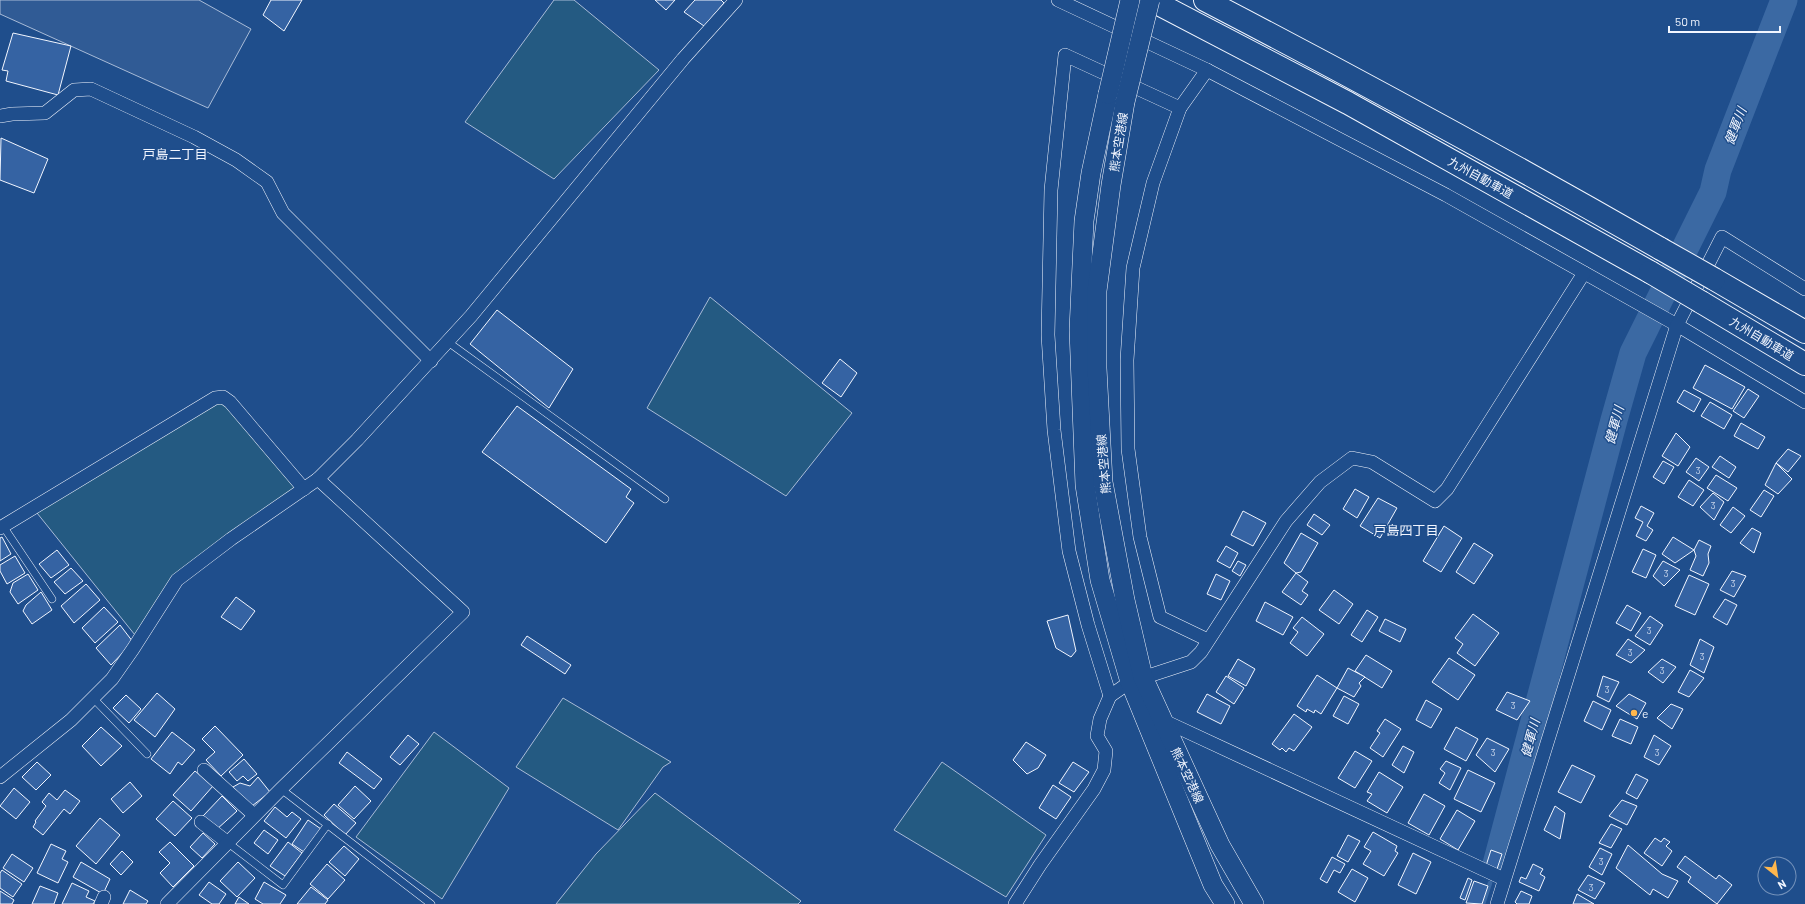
<svg xmlns="http://www.w3.org/2000/svg" width="1805" height="904" font-family="Barlow,'Noto Sans JP',sans-serif">
<style>
.green{fill:#245a82;stroke:#a8bbd7}
.parking{fill:#305b95;stroke:#a8bbd7}
.lines{fill:none;stroke-linecap:round;stroke-linejoin:round}
.stream{stroke:#3b69a3;stroke-width:4.5}
.river{stroke:#3b69a3;stroke-width:27}
.building{fill:#3563a3;stroke:#f2f6ff}
.lane-casing{stroke:#f2f6ff;stroke-width:8}
.street-casing{stroke:#f2f6ff;stroke-width:14}
.secondary-casing{stroke:#f2f6ff;stroke-width:20}
.highway-casing{stroke:#f2f6ff;stroke-width:24}
.lane{stroke:#1f4e8c;stroke-width:7}
.street{stroke:#1f4e8c;stroke-width:13}
.secondary{stroke:#1f4e8c;stroke-width:19}
.highway{stroke:#1f4e8c;stroke-width:22}
.secondary-bridge-casing{stroke:#f2f6ff;stroke-width:20;stroke-linecap:butt}
.highway-bridge-casing{stroke:#f2f6ff;stroke-width:24;stroke-linecap:butt}
.secondary-bridge{stroke:#1f4e8c;stroke-width:19}
.highway-bridge{stroke:#1f4e8c;stroke-width:22}
.poi-dot{fill:#ffb74d;stroke:#1f4e8c;stroke-width:1.5}
.labels{text-anchor:middle;dominant-baseline:central;stroke-width:3;stroke-linejoin:round;paint-order:stroke}
.number-label{font-size:10px;fill:#c3d1e8}
.street-label{font-size:12px;fill:#f2f6ff;stroke:#1f4e8c}
.poi-label{font-size:12px;fill:#f2f6ff;stroke:#1f4e8c;text-anchor:start}
.water-label{font-size:13px;font-style:italic;fill:#f2f6ff;stroke:#1f4e8c}
.neighbourhood-label{font-size:13px;fill:#f2f6ff;stroke:#1f4e8c}
</style>
<rect width="100%" height="100%" fill="#1f4e8c"/>
<g class="green">
<path d="M554 0H574L659 70 554 179 465 122Z"/>
<path d="M710 297 852 413 786 496 647 408Z"/>
<path d="M223 397 304 489 177 580 139 640 33 508Z"/>
<path d="M563 698 671 762 663 767 618 830 516 767Z"/>
<path d="M434 732 509 788 442 899 356 837Z"/>
<path d="M942 762 1046 835 1006 897 894 830Z"/>
<path d="M655 793 801 901 798 904H556L596 854Z"/>
</g>
<path class="parking" d="M0 0H199L251 29 208 108 0 14Z"/>
<g class="lines">
<path class="stream" d="M1483 904 1490 883"/>
<path class="river" d="M1495 868 1614 420 1633 353 1713 192 1718 170 1784 0"/>
</g>
<g class="building">
<path d="M271 0H302L284 31 263 15Z"/>
<path d="M655 0H675L666 10Z"/>
<path d="M695 0H721L724 3 704 26 684 12Z"/>
<path d="M13 33 71 46 58 95 6 81 8 71 2 70Z"/>
<path d="M1 138 48 159 34 193 0 180Z"/>
<path d="M497 310 573 369 549 408 470 344Z"/>
<path d="M840 359 857 373 841 397 822 383Z"/>
<path d="M1705 365 1745 387 1732 409 1693 388Z"/>
<path d="M1748 389 1759 396 1744 418 1733 411Z"/>
<path d="M1684 390 1701 399 1694 412 1677 402Z"/>
<path d="M1710 402 1732 415 1724 429 1701 416Z"/>
<path d="M517 406 631 489 626 497 634 503 606 543 482 452Z"/>
<path d="M1741 423 1765 437 1758 449 1734 436Z"/>
<path d="M1676 433 1690 447 1678 466 1662 456Z"/>
<path d="M1788 449 1801 456 1788 472 1776 463Z"/>
<path d="M1720 456 1736 467 1729 478 1712 467Z"/>
<path d="M1696 458 1709 467 1699 481 1686 472Z"/>
<path d="M1663 461 1674 467 1664 484 1653 477Z"/>
<path d="M1776 463 1792 479 1778 494 1765 485Z"/>
<path d="M1716 475 1737 488 1728 501 1707 488Z"/>
<path d="M1689 480 1704 490 1693 506 1678 497Z"/>
<path d="M1355 489 1369 497 1357 518 1343 509Z"/>
<path d="M1764 490 1774 496 1761 517 1750 510Z"/>
<path d="M1713 493 1724 502 1714 520 1700 507Z"/>
<path d="M1378 498 1397 508 1380 538 1360 526Z"/>
<path d="M1641 506 1654 513 1647 526 1653 530 1646 541 1636 536 1643 522 1635 518Z"/>
<path d="M1733 507 1745 516 1731 533 1720 525Z"/>
<path d="M1243 511 1266 523 1253 546 1231 535Z"/>
<path d="M1314 514 1330 525 1322 535 1307 525Z"/>
<path d="M1444 526 1462 538 1441 572 1423 561Z"/>
<path d="M1752 528 1761 533 1754 553 1740 543Z"/>
<path d="M1301 533 1318 543 1301 572 1296 573 1284 563Z"/>
<path d="M2 537 11 554 0 561V538Z"/>
<path d="M1673 537 1694 550 1675 563 1662 554Z"/>
<path d="M1699 540 1711 546 1708 554 1709 563 1703 576 1690 570 1696 556 1694 550Z"/>
<path d="M1474 543 1493 555 1474 584 1456 572Z"/>
<path d="M1226 546 1238 553 1230 568 1217 561Z"/>
<path d="M1643 549 1656 555 1646 578 1632 572Z"/>
<path d="M57 550 69 565 51 578 39 564Z"/>
<path d="M15 556 25 573 7 584 0 571V565Z"/>
<path d="M1238 561 1246 565 1240 576 1232 571Z"/>
<path d="M1663 561 1680 570 1664 586 1653 576Z"/>
<path d="M71 568 83 581 65 594 54 582Z"/>
<path d="M1732 571 1746 576 1734 597 1720 590Z"/>
<path d="M1296 573 1308 582 1302 591 1308 595 1301 605 1282 592Z"/>
<path d="M28 574 38 590 18 604 10 592 13 583Z"/>
<path d="M1216 574 1230 581 1221 600 1207 594Z"/>
<path d="M1689 575 1709 584 1695 615 1675 606Z"/>
<path d="M86 584 100 600 74 623 61 606Z"/>
<path d="M1334 590 1353 604 1339 624 1319 610Z"/>
<path d="M41 592 52 610 32 624 23 611 26 605Z"/>
<path d="M236 597 255 611 241 630 221 617Z"/>
<path d="M1725 599 1737 605 1727 625 1713 617Z"/>
<path d="M1265 602 1293 617 1283 635 1256 621Z"/>
<path d="M1627 605 1641 613 1631 631 1616 623Z"/>
<path d="M104 607 118 622 95 643 82 628Z"/>
<path d="M1367 610 1378 617 1362 642 1351 635Z"/>
<path d="M1473 614 1499 633 1475 666 1457 653 1463 644 1455 638Z"/>
<path d="M1068 615 1076 651 1071 657 1056 648 1047 621Z"/>
<path d="M1650 616 1663 625 1650 645 1635 636Z"/>
<path d="M1302 617 1324 634 1307 656 1290 643 1298 632 1293 628Z"/>
<path d="M1385 619 1406 629 1400 642 1379 631Z"/>
<path d="M120 625 133 642 111 665 96 648Z"/>
<path d="M527 636 571 665 565 674 521 645Z"/>
<path d="M1628 639 1645 650 1631 663 1616 655Z"/>
<path d="M1700 639 1714 647 1704 673 1690 665Z"/>
<path d="M1366 655 1392 671 1382 688 1355 671Z"/>
<path d="M1449 658 1475 675 1458 700 1432 682Z"/>
<path d="M1238 659 1255 669 1246 686 1228 676Z"/>
<path d="M1662 659 1676 667 1663 683 1648 672Z"/>
<path d="M1348 668 1365 677 1359 683 1361 686 1354 697 1337 688Z"/>
<path d="M1690 670 1704 678 1689 697 1678 692Z"/>
<path d="M1317 675 1337 688 1321 714 1315 710 1314 713 1307 709 1306 712 1297 706Z"/>
<path d="M1226 676 1244 688 1234 704 1216 692Z"/>
<path d="M1603 676 1619 682 1609 702 1597 696Z"/>
<path d="M1507 692 1530 701 1517 720 1496 710Z"/>
<path d="M157 693 175 709 155 737 134 720Z"/>
<path d="M1207 694 1230 706 1221 724 1197 712Z"/>
<path d="M1629 694 1646 703 1637 719 1616 706Z"/>
<path d="M126 695 141 709 129 723 113 708Z"/>
<path d="M1344 696 1359 704 1348 724 1333 716Z"/>
<path d="M1426 700 1442 709 1431 728 1416 720Z"/>
<path d="M1593 701 1611 710 1602 730 1584 721Z"/>
<path d="M1671 704 1683 709 1672 729 1657 718Z"/>
<path d="M1294 714 1312 727 1294 751 1289 748 1286 752 1282 748 1280 750 1272 744Z"/>
<path d="M1385 719 1401 729 1383 757 1370 748 1380 733 1377 731Z"/>
<path d="M1620 719 1638 727 1631 744 1612 736Z"/>
<path d="M215 726 243 755 221 776 206 760 215 752 202 739Z"/>
<path d="M101 727 122 746 101 766 82 746Z"/>
<path d="M1456 727 1478 739 1466 761 1444 749Z"/>
<path d="M172 732 195 750 182 765 178 762 170 774 151 759Z"/>
<path d="M408 735 419 744 400 765 390 757Z"/>
<path d="M1654 735 1671 746 1659 765 1644 757Z"/>
<path d="M1487 738 1509 749 1495 772 1476 755Z"/>
<path d="M1026 742 1046 755 1038 768 1027 774 1013 760Z"/>
<path d="M1403 746 1414 752 1404 773 1392 765Z"/>
<path d="M1355 751 1372 761 1355 788 1338 778Z"/>
<path d="M347 752 382 779 374 789 339 763Z"/>
<path d="M244 759 257 774 248 781 243 776 237 781 229 772Z"/>
<path d="M1446 761 1461 768 1450 790 1439 783 1445 773 1440 769Z"/>
<path d="M37 762 51 775 36 790 22 777Z"/>
<path d="M1073 762 1089 772 1074 792 1059 783Z"/>
<path d="M1572 765 1595 776 1581 803 1558 792Z"/>
<path d="M1468 770 1495 783 1481 812 1454 799Z"/>
<path d="M195 771 213 786 191 811 173 795Z"/>
<path d="M1379 772 1403 787 1387 813 1367 801 1372 794 1367 792Z"/>
<path d="M1636 774 1648 780 1637 799 1626 793Z"/>
<path d="M258 777 270 792 252 806 233 787 240 783 250 786Z"/>
<path d="M130 782 142 796 123 813 111 799Z"/>
<path d="M1053 785 1071 797 1056 819 1039 808Z"/>
<path d="M355 786 371 801 354 819 338 805Z"/>
<path d="M14 788 30 802 16 819 0 806Z"/>
<path d="M65 790 80 801 70 814 64 809 43 835 33 827 36 822 35 821 46 806 42 802 49 793 57 800Z"/>
<path d="M1424 794 1445 806 1429 835 1408 823Z"/>
<path d="M222 796 237 811 216 830 203 816Z"/>
<path d="M1622 800 1637 806 1627 825 1609 816Z"/>
<path d="M173 801 192 818 175 836 156 819Z"/>
<path d="M334 804 356 823 345 835 324 815Z"/>
<path d="M1555 806 1565 813 1560 839 1544 830Z"/>
<path d="M275 807 287 817 292 812 301 819 286 838 264 821Z"/>
<path d="M1457 810 1475 821 1458 850 1440 839Z"/>
<path d="M100 818 120 835 96 864 76 846Z"/>
<path d="M308 820 321 829 304 852 292 844Z"/>
<path d="M1611 824 1622 829 1611 848 1599 843Z"/>
<path d="M264 830 278 840 268 854 254 843Z"/>
<path d="M1373 832 1397 846 1395 851 1398 853 1384 876 1363 864 1371 851 1364 847Z"/>
<path d="M203 833 215 844 202 858 190 847Z"/>
<path d="M1348 835 1360 841 1348 862 1337 856Z"/>
<path d="M1655 838 1661 842 1664 838 1670 842 1666 846 1672 851 1662 866 1644 853Z"/>
<path d="M170 842 194 866 173 887 160 873 170 863 159 852Z"/>
<path d="M288 842 302 853 285 876 270 866Z"/>
<path d="M51 844 66 851 62 859 68 862 58 883 37 873Z"/>
<path d="M1628 845 1662 874 1678 881 1668 898 1653 889 1650 895 1616 868Z"/>
<path d="M344 846 359 859 345 876 329 862Z"/>
<path d="M1600 848 1612 854 1602 875 1589 867Z"/>
<path d="M1491 850 1502 854 1496 872 1485 869Z"/>
<path d="M122 851 133 862 121 875 110 864Z"/>
<path d="M1413 853 1431 862 1416 894 1398 885Z"/>
<path d="M12 854 33 868 24 882 3 868Z"/>
<path d="M1685 856 1716 879 1719 875 1732 885 1717 904 1688 882 1691 877 1677 867Z"/>
<path d="M1332 857 1345 864 1340 873 1334 870 1327 883 1320 879Z"/>
<path d="M81 862 110 879 103 894 73 877Z"/>
<path d="M238 862 255 878 237 897 220 881Z"/>
<path d="M327 864 345 880 328 899 310 884Z"/>
<path d="M1533 864 1543 869 1540 874 1545 877 1539 891 1519 882 1521 877 1526 879Z"/>
<path d="M1352 869 1368 878 1355 902 1338 892Z"/>
<path d="M2 870 22 884 13 897 0 888V873Z"/>
<path d="M1588 875 1605 883 1595 899 1578 890Z"/>
<path d="M1468 878 1472 880 1465 900 1460 898Z"/>
<path d="M1474 881 1488 886 1482 904 1466 903Z"/>
<path d="M209 882 226 894 219 904H212L199 895Z"/>
<path d="M264 882 286 895 280 904H263L255 899Z"/>
<path d="M72 883 89 891 86 897 95 901 93 904H62Z"/>
<path d="M40 886 58 893 54 904H32Z"/>
<path d="M311 887 328 900 325 904H297Z"/>
<path d="M130 890 148 901 146 904H123Z"/>
<path d="M0 891 14 900 12 904H0Z"/>
<path d="M1521 891 1532 896 1529 904H1517L1515 902Z"/>
<path d="M1577 894 1594 904H1573Z"/>
<path d="M239 897 249 904H235Z"/>
</g>
<g class="lines">
<g class="lane-casing">
<g id="lane">
<path d="M448 342 665 499"/>
<path d="M3 526 52 599"/>
<path d="M93 698 147 754"/>
<path d="M281 789 431 904"/>
<path d="M227 842 283 885 328 824"/>
</g>
</g>
<g class="street-casing">
<g id="street">
<path d="M1058 0 1207 70 1446 195 1677 325 1805 402"/>
<path d="M1207 70 1180 108 1153 183 1133 268 1127 360 1128 449 1140 537 1160 617 1208 640"/>
<path d="M0 116 12 114 45 113 74 90 91 89 194 137 236 160 267 182 283 213 431 361"/>
<path d="M0 528 215 398 223 397 230 402 304 489"/>
<path d="M1110 696 1088 625 1069 551 1054 430 1048 335 1051 190 1065 55 1180 108"/>
<path d="M1160 719 1504 879"/>
<path d="M204 770 254 815"/>
<path d="M0 777 71 720 112 679 133 649 177 580 231 539 318 479 357 440 471 316 683 59 736 0"/>
<path d="M201 822 227 842"/>
<path d="M101 904 104 897"/>
<path d="M167 904 281 789 463 612 318 479"/>
<path d="M1015 904 1040 865 1094 789 1104 770 1106 751 1097 736 1100 719 1110 696 1130 682 1191 662 1201 652 1286 521 1320 482 1352 458 1372 462 1435 501 1447 489 1584 273"/>
<path d="M1497 904 1677 325 1722 237 1805 289"/>
</g>
</g>
<g class="secondary-casing">
<g id="secondary">
<path d="M1108 94 1091 173 1084 221 1079 330 1085 485 1100 580 1130 682 1213 885 1225 904"/>
<path d="M1125 102 1111 185 1097 291V368L1103 482 1125 600 1143 677 1220 845 1254 904"/>
</g>
</g>
<g class="highway-casing">
<g id="highway">
<path d="M1151 0 1348 103 1650 272"/>
<path d="M1205 0C1359 80 1511 163 1661 249"/>
<path d="M1714 279 1805 332"/>
<path d="M1701 302 1805 364"/>
</g>
</g>
<use href="#lane" class="lane"/>
<use href="#street" class="street"/>
<use href="#secondary" class="secondary"/>
<use href="#highway" class="highway"/>
<g class="secondary-bridge-casing">
<g id="secondary-bridge">
<path d="M1108 94 1130 0"/>
<path d="M1125 102 1150 0"/>
</g>
</g>
<g class="highway-bridge-casing">
<g id="highway-bridge">
<path d="M1661 249 1714 279"/>
<path d="M1650 272 1701 302"/>
</g>
</g>
<use href="#secondary-bridge" class="secondary-bridge"/>
<use href="#highway-bridge" class="highway-bridge"/>
</g>
<circle class="poi-dot" cx="1634" cy="713" r="4"/>
<g class="labels">
<g class="number-label">
<text x="1698" y="470">3</text>
<text x="1713" y="505">3</text>
<text x="1666" y="573">3</text>
<text x="1733" y="583">3</text>
<text x="1649" y="630">3</text>
<text x="1630" y="652">3</text>
<text x="1702" y="656">3</text>
<text x="1662" y="670">3</text>
<text x="1607" y="689">3</text>
<text x="1513" y="705">3</text>
<text x="1493" y="752">3</text>
<text x="1657" y="752">3</text>
<text x="1601" y="861">3</text>
<text x="1591" y="887">3</text>
</g>
<g class="street-label">
<text transform="translate(1118 142) rotate(-81)">熊本空港線</text>
<text transform="translate(1481 177) rotate(29)">九州自動車道</text>
<text transform="translate(1762 338) rotate(31)">九州自動車道</text>
<text transform="translate(1103 464) rotate(-95)">熊本空港線</text>
<text transform="translate(1188 775) rotate(65)">熊本空港線</text>
</g>
<g class="poi-label">
<text x="1642" y="713">e</text>
</g>
<g class="water-label">
<text transform="translate(1735 126) rotate(-69)">健軍川</text>
<text transform="translate(1614 425) rotate(-75)">健軍川</text>
<text transform="translate(1530 738) rotate(-75)">健軍川</text>
</g>
<g class="neighbourhood-label">
<text x="175" y="154">戸島二丁目</text>
<text x="1406" y="530">戸島四丁目</text>
</g>
</g>
<g transform="translate(1777 876) rotate(150)"><circle r="19" fill="#1f4e8c" stroke="#7391ba"/>
<path d="M0-3L7 15L0 10L-7 15Z" fill="#ffb74d"/>
<text y="-6" font-size="11" font-weight="bold" text-anchor="middle" fill="#f2f6ff">N</text>
</g>
<path d="M1669 26v6h111v-6" fill="none" stroke="#f2f6ff" stroke-width="2"/>
<text x="1675" y="26" font-size="12" fill="#f2f6ff" stroke="#1f4e8c" stroke-width="3" paint-order="stroke">50 m</text>
</svg>
